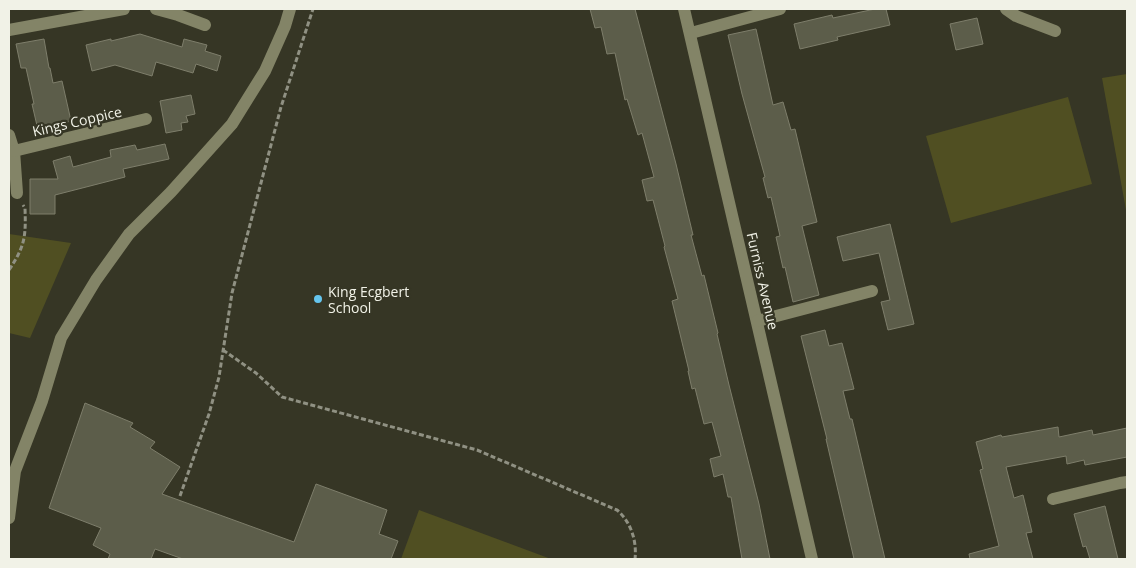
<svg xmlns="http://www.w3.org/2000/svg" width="1136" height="568" font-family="'Open Sans',sans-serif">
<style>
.green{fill:#504f22}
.building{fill:#5c5d4a;stroke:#7e7e6b}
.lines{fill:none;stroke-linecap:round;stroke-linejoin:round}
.path{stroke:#909183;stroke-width:3;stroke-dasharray:5 2.5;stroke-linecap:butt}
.minor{stroke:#838467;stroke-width:12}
.poi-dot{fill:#65c5ee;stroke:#363625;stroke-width:2}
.labels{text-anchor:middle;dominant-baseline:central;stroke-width:4.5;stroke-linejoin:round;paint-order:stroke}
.street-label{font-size:14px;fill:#f1f2e7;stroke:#363625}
.poi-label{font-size:14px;fill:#f1f2e7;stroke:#363625;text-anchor:start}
</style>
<rect width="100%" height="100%" fill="#363625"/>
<g class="green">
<path d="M1127 74V210H1126L1102 78Z"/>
<path d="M1068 97 1092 184 951 223 926 136Z"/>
<path d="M9 234 71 243 30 338 9 333Z"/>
<path d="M419 510 551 559H401Z"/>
</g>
<g class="building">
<path d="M590 9H635L676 164 693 235H691L702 276 704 275 718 333 717 334 729 385 759 504 770 559H742L731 497H728L723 474 714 477 710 459 721 456 712 422 704 424 695 388 692 389 688 371H689L672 301 678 299 664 247 665 246 653 200 647 201 642 180 654 177 642 133 638 135 627 99 625 100 615 53 607 54 601 27 595 28Z"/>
<path d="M875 9H886L890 25 837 37 838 40 800 49 794 24 832 15 833 18Z"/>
<path d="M977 18 983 44 956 50 950 24Z"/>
<path d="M756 29 773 105 783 102 791 130 795 129 817 222 802 226 819 295 793 302 785 267 783 268 776 237 780 236 771 197 768 198 763 178 765 177 742 94 728 35Z"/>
<path d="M140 34 182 47 184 39 207 45 205 51 221 56 217 71 196 64 193 73 156 62 152 76 115 65 92 71 86 45 111 39V41Z"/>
<path d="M44 39 49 68H50L53 83 62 81 71 121 38 130 32 104H34L26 68H21L16 44Z"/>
<path d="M191 95 195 114 186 116 188 122 181 123 182 130 166 133 160 101Z"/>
<path d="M165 144 169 159 123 169 125 177 55 195V214H30V179H58L53 161 70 156 73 167 111 157 110 150 135 145 137 150Z"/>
<path d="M890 224 914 324 888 330 881 302 890 300 879 253 843 261 837 237Z"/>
<path d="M825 330 829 346 842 343 854 389 843 391 850 419H852L885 559H854L826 439H827L801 336Z"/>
<path d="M85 403 133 423 130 427 155 442 150 448 180 467 162 494 294 542 316 484 387 510 379 534 398 541 391 559H183L155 549 151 559H108L110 554 93 545 101 528 49 508Z"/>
<path d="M1058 427 1059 437 1092 430 1093 435 1127 428V457L1085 465 1084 460 1067 464 1066 456 1006 467 1014 498 1023 495 1032 532 1026 533 1033 559H970L969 554 999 546 980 470 983 469 976 442 1001 435 1002 437Z"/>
<path d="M1105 506 1118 559H1090L1086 546 1083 547 1074 514Z"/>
</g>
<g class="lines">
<g class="path">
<path d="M9 270C25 246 26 237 25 208L23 205"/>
<path d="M223 350 256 373 282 397 477 450 617 510C631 522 637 541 635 559"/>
<path d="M180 496 209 414 219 377 232 293 281 107 313 9"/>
</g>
<g class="minor">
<path d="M156 9 178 15 205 25"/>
<path d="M684 9 812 559"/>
<path d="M1006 9 1016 16 1055 31"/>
<path d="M9 30 124 9"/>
<path d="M691 33 780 9"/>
<path d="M9 135 14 151 17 193"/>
<path d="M14 151 146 119"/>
<path d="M757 321 872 291"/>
<path d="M1053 499 1120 483 1127 482"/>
<path d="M9 518 15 471 42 401 61 338 96 280 129 234 171 192 232 124 265 71 285 26 290 9"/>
</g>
</g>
<circle class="poi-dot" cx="318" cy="299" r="5"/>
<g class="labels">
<g class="street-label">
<text transform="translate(77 121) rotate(-13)">Kings Coppice</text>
<text transform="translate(763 281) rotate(77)">Furniss Avenue</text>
</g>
<g class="poi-label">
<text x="328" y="291">King Ecgbert<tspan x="328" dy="16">School</tspan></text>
</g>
</g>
<rect width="1136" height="568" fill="none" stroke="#f1f2e7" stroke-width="20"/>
</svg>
